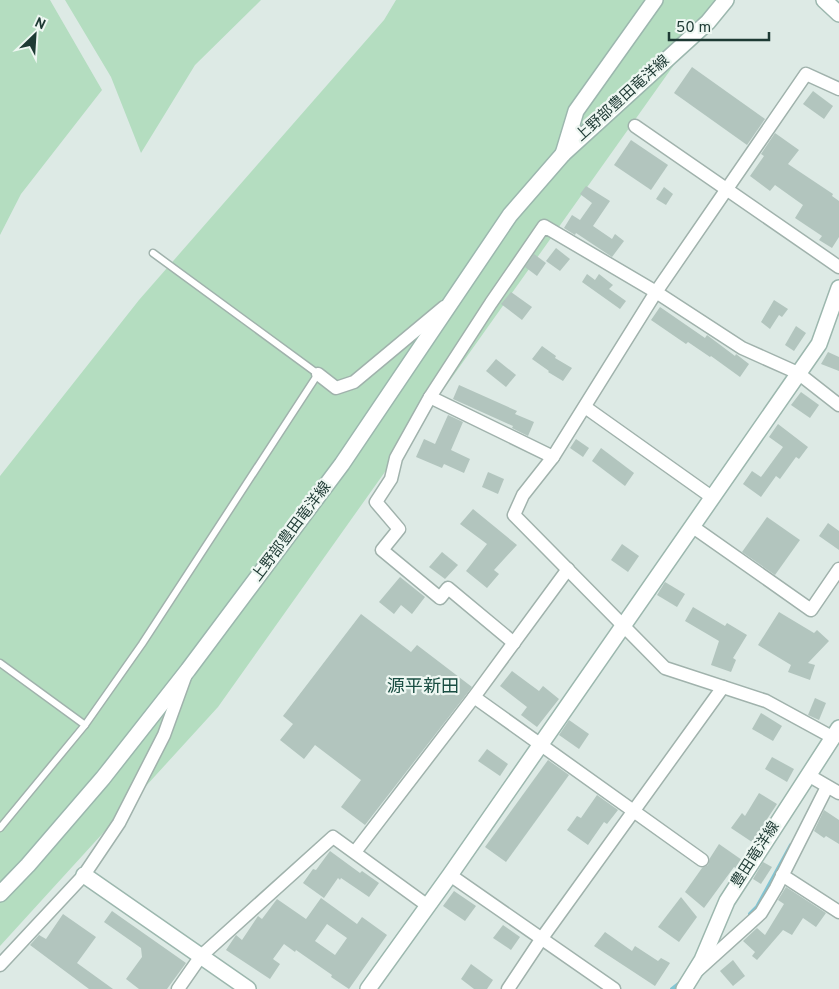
<svg xmlns="http://www.w3.org/2000/svg" width="839" height="989" font-family="Overpass,'Noto Sans JP',sans-serif">
<style>
.green{fill:#b4ddc0}
.lines{fill:none;stroke-linecap:round;stroke-linejoin:round}
.stream{stroke:#81c5d4;stroke-width:4}
.building{fill:#b2c5be;fill-rule:evenodd}
.lane-casing{stroke:#a0b2ac;stroke-width:9}
.street-casing{stroke:#a0b2ac;stroke-width:15}
.secondary-casing{stroke:#9cb7ae;stroke-width:18}
.lane{stroke:#fff;stroke-width:6}
.street{stroke:#fff;stroke-width:12}
.secondary{stroke:#fff;stroke-width:15}
.labels{text-anchor:middle;dominant-baseline:central;stroke-width:4.5;stroke-linejoin:round;paint-order:stroke}
.street-label{font-size:15px;fill:#1e3a34;stroke:#eef7f2}
.quarter-label{font-size:18px;fill:#194d42;stroke:#eef7f2}
</style>
<rect width="100%" height="100%" fill="#ddeae5"/>
<g class="green">
<path d="M0 0H50L102 90 21 194 0 235Z"/>
<path d="M65 0H261L195 65 141 153 111 77Z"/>
<path d="M396 0H718L676 62 218 707 0 946V476L139 300 384 20Z"/>
</g>
<g class="lines">
<g class="stream">
<path d="M750 914 757 907 791 845"/>
<path d="M672 989 681 982"/>
</g>
</g>
<g class="building">
<path d="M692 67 765 119 747 145 674 93Z"/>
<path d="M813 91 833 106 824 119 803 104Z"/>
<path d="M775 133 799 150 788 164 833 194 832 196 839 201V237L832 248 819 240 822 236 795 218 803 205 775 185 770 191 750 176 764 156 761 154Z"/>
<path d="M631 140 668 165 651 190 614 165Z"/>
<path d="M586 186 610 201 593 226 612 239 615 234 624 241 612 257 576 233 575 235 564 228 572 215 580 220 592 203 580 194Z"/>
<path d="M664 187 673 194 666 205 656 199Z"/>
<path d="M556 248 570 259 560 271 546 261Z"/>
<path d="M534 254 546 263 537 276 525 267Z"/>
<path d="M587 274 595 280 599 274 613 285 609 289 626 301 620 309 582 282Z"/>
<path d="M511 292 532 307 522 320 501 304Z"/>
<path d="M774 300 788 309 782 317 779 315 770 329 761 322Z"/>
<path d="M660 307 705 338 707 335 735 356 736 354 749 364 740 377 711 356 710 357 688 342 686 344 651 320Z"/>
<path d="M796 326 806 333 794 351 785 345Z"/>
<path d="M542 346 556 356 555 358 572 368 563 381 548 372 549 371 532 359Z"/>
<path d="M828 352 839 357V371L821 364Z"/>
<path d="M496 359 516 375 506 387 486 371Z"/>
<path d="M459 385 517 411 515 414 534 422 528 436 512 428 513 426 453 399Z"/>
<path d="M801 392 819 405 810 418 791 405Z"/>
<path d="M448 415 463 422 451 450 470 459 464 473 444 464 442 468 416 457 424 439 435 444Z"/>
<path d="M778 424 808 447 799 459 796 457 780 479 776 476 761 497 743 484 752 471 761 477 783 447 769 437Z"/>
<path d="M576 439 589 448 583 457 570 448Z"/>
<path d="M601 448 634 473 625 486 592 461Z"/>
<path d="M488 472 504 479 498 494 482 487Z"/>
<path d="M473 509 517 545 494 570 499 574 487 588 466 571 487 544 460 524Z"/>
<path d="M767 517 800 540 775 575 742 552Z"/>
<path d="M828 523 839 531V550L819 536Z"/>
<path d="M622 544 639 556 628 572 611 560Z"/>
<path d="M442 552 458 565 445 579 429 567Z"/>
<path d="M400 577 425 597 412 614 401 605 394 614 379 602Z"/>
<path d="M665 582 685 594 677 607 657 595Z"/>
<path d="M693 607 725 626 727 623 747 635 733 658 736 660 731 672 711 665 719 641 685 621Z"/>
<path d="M779 612 814 633 817 630 829 641 808 663 815 665 810 680 788 672 791 665 758 645Z"/>
<path d="M361 614 411 652 417 645 472 687 365 825 341 807 361 780 315 745 304 759 280 740 293 724 283 716Z"/>
<path d="M512 671 539 691 543 686 559 699 537 727 521 715 527 707 500 686Z"/>
<path d="M815 698 826 703 819 720 808 715Z"/>
<path d="M761 713 782 726 773 741 752 729Z"/>
<path d="M569 720 589 734 579 749 559 735Z"/>
<path d="M487 749 508 764 500 776 478 761Z"/>
<path d="M772 757 794 769 787 782 765 769Z"/>
<path d="M548 760 569 775 506 862 485 847Z"/>
<path d="M759 793 777 804 752 842 731 828 742 813 745 816Z"/>
<path d="M597 795 618 810 607 824 604 822 588 845 567 830 577 816 581 818Z"/>
<path d="M824 810 839 820V844L826 836 824 838 814 831Z"/>
<path d="M719 844 742 860 737 869 734 867 704 908 685 892 702 868 708 865 710 858Z"/>
<path d="M330 851 360 873 362 871 379 883 369 897 341 878 340 880 338 878 324 898 303 883 313 869 316 870Z"/>
<path d="M763 862 772 867 761 884 753 879Z"/>
<path d="M786 887 826 913 816 927 803 918 792 935 783 930 757 960 752 956 755 952 743 941 757 928 765 935 784 904 778 900Z"/>
<path d="M454 891 476 906 465 921 443 906Z"/>
<path d="M681 897 697 917 679 942 658 927Z"/>
<path d="M321 898 357 924 362 917 387 935 349 989 331 977 332 975 296 950 295 952 284 944 273 959 280 964 270 979 226 950 236 935 242 940 258 916 262 919 277 899 306 919ZM327 924 347 938 335 955 315 941Z"/>
<path d="M112 911 186 963 167 989H139L126 979 142 957 141 948 104 922Z"/>
<path d="M63 914 96 937 77 963 113 989H89L30 945 39 935 46 939Z"/>
<path d="M503 925 520 937 511 950 493 938Z"/>
<path d="M605 932 632 951 635 946 658 961 661 958 670 963 655 986 594 946Z"/>
<path d="M733 960 745 976 733 986 720 971Z"/>
<path d="M471 964 493 980 487 989H474L461 979Z"/>
</g>
<g class="lines">
<g class="lane-casing">
<g id="lane">
<path d="M0 663 85 725"/>
<path d="M0 828 85 725 142 644 318 374 153 253"/>
</g>
</g>
<g class="street-casing">
<g id="street">
<path d="M635 126 839 267"/>
<path d="M318 374 336 388 354 382 444 307"/>
<path d="M430 397 553 457"/>
<path d="M585 407 713 498"/>
<path d="M693 527 811 610 839 569"/>
<path d="M514 643 448 588 440 598 382 550 399 529 376 502 391 479 396 458 430 397 491 303 544 226 656 292 742 348 798 373 839 405"/>
<path d="M474 697 702 860"/>
<path d="M832 737 766 701 665 668 514 515 523 495 553 457 656 292 806 74 839 89"/>
<path d="M808 775 839 793"/>
<path d="M355 852 474 697 568 569"/>
<path d="M450 875 614 989"/>
<path d="M782 875 839 912"/>
<path d="M0 965 84 875 119 823 164 735 185 677"/>
<path d="M698 970 761 913 776 888 827 787"/>
<path d="M178 989 201 956 333 837 428 906"/>
<path d="M508 989 542 938 723 687"/>
</g>
</g>
<g class="secondary-casing">
<g id="secondary">
<path d="M824 0 839 14"/>
<path d="M563 154 576 111 655 0"/>
<path d="M84 875 248 989"/>
<path d="M0 894 28 865 103 778 188 670 342 464 510 215 563 154 708 22 726 0"/>
<path d="M368 989 450 875 819 344 839 288"/>
<path d="M684 989 702 960 727 901 839 728"/>
</g>
</g>
<use href="#lane" class="lane"/>
<use href="#street" class="street"/>
<use href="#secondary" class="secondary"/>
</g>
<g class="labels">
<g class="street-label">
<text transform="translate(623 99) rotate(-42)">上野部豊田竜洋線</text>
<text transform="translate(292 532) rotate(-53)">上野部豊田竜洋線</text>
<text transform="translate(756 855) rotate(-57)">豊田竜洋線</text>
</g>
<g class="quarter-label">
<text x="423" y="687">源平新田</text>
</g>
</g>
<g transform="translate(35 35) rotate(25)" stroke="#eef7f2" stroke-width="4" paint-order="stroke">
<path d="M0-4L9 19L0 12L-9 19Z" fill="#1e3a34"/>
<text y="-8" font-size="14" font-weight="bold" text-anchor="middle" fill="#1e3a34">N</text>
</g>
<path d="M669 32v8h100v-8" fill="none" stroke="#1e3a34" stroke-width="2.5"/>
<text x="676" y="32" font-size="15" fill="#1e3a34" stroke="#eef7f2" stroke-width="4" paint-order="stroke">50 m</text>
</svg>
